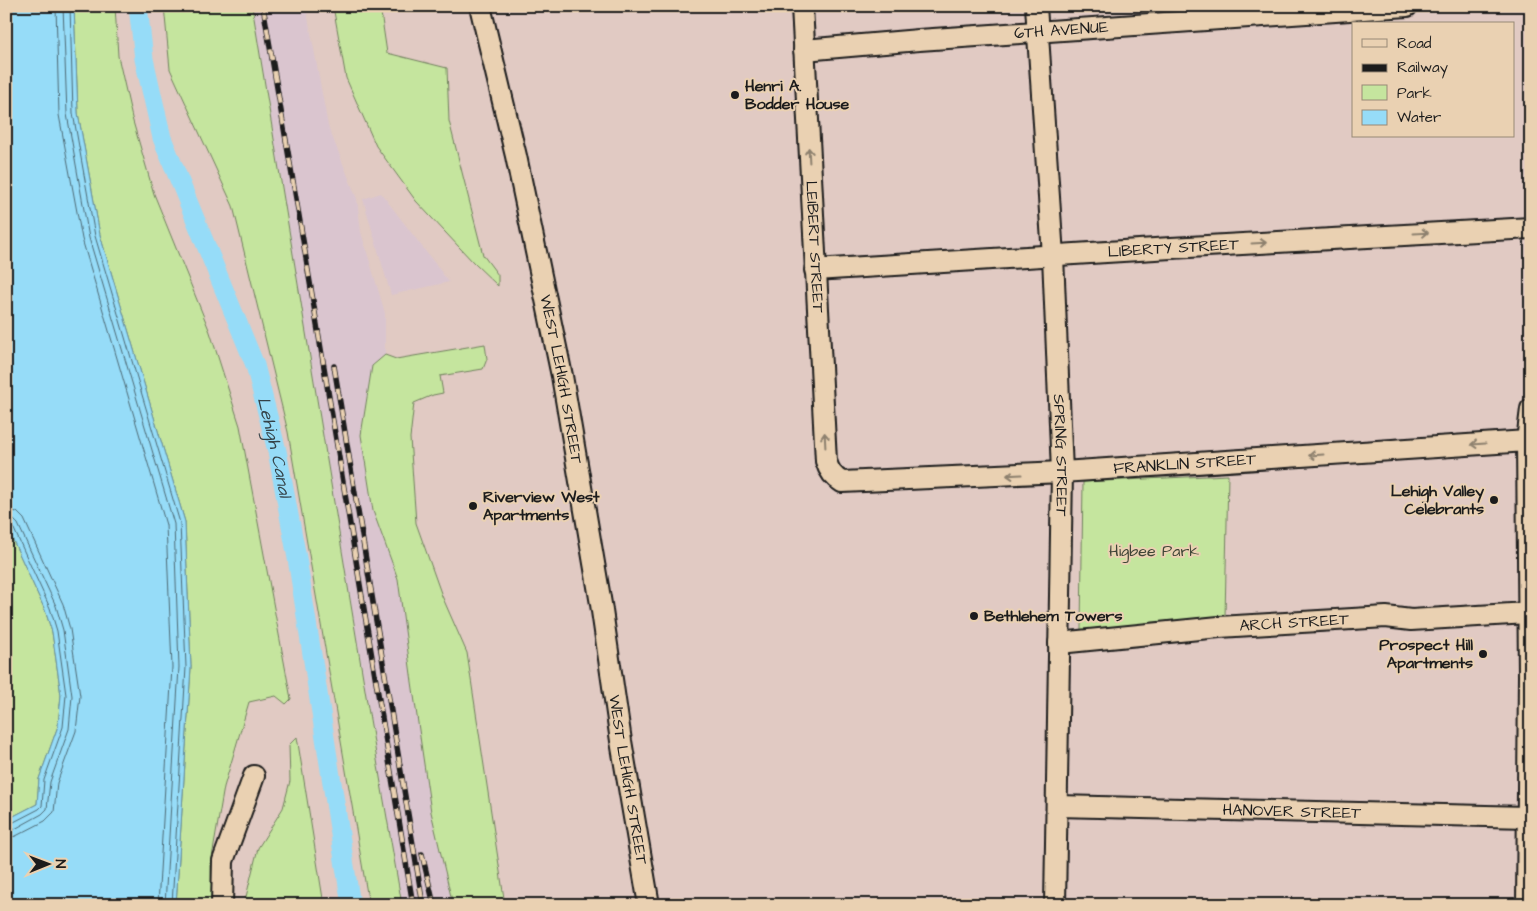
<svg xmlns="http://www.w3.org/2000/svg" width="1537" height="911" font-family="'Architects Daughter',sans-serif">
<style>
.built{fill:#dac5cf}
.green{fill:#c5e59e;stroke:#70805d}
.water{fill:#96dcf8;stroke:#658fa0}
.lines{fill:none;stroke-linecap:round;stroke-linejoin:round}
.shore{stroke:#4d6974;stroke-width:1}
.canal{stroke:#96dcf8;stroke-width:19}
.street-casing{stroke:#1c1c1c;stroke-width:24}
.street{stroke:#ead1b2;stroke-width:20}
.rail-casing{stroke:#1c1c1c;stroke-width:5.5}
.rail{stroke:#ead1b2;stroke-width:4;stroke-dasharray:11;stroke-linecap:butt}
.oneway{stroke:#8d806e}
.poi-dot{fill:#1c1c1c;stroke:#ead1b2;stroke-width:2}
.labels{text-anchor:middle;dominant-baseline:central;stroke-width:4;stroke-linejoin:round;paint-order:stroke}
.street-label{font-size:16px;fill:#1c1c1c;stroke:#ead1b2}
.poi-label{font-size:16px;font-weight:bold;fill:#1c1c1c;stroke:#ead1b2;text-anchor:start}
.park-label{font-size:16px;fill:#3e4436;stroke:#ead1b2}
.water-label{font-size:18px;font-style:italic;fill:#344248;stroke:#ead1b2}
</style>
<rect width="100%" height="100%" fill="#e1cac3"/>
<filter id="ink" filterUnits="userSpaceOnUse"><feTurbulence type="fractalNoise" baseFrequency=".02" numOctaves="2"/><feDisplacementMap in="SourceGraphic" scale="10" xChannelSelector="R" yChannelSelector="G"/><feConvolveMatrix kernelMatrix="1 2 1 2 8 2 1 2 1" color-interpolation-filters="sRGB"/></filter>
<g filter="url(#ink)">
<g class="built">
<path d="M252 6H306L328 126 357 199 361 232 385 313V355L372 366 361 435 373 511 398 579 412 682 431 812 453 905H402L367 702Z"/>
<path d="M381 193 449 282 391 295 363 199Z"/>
</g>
<g class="green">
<path d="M74 6H115L118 56 132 118 154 194 210 332 240 426 291 699 286 704 276 696 249 702 224 787 211 863 212 905H176L191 667 185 522 100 235 78 113Z"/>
<path d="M164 6H252L367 702 402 905H369L288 432 233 206 170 69Z"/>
<path d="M333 6H380L387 53 447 68 449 121 483 255 498 275V286L474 263 416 201 376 146 346 78Z"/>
<path d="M485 344 487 359 483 369 440 376 443 393 433 395 414 403 410 438 416 523 442 596 467 653 505 905H453L431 812 412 682 398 579 373 511 361 435 372 366 385 355 396 359Z"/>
<path d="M1228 475 1225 617 1081 630 1083 482Z"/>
<path d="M6 525 45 610 52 632 61 695 58 726 39 779 37 804 6 820Z"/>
<path d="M297 737 324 905H244L258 848 283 808 290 781 289 745Z"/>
</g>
<path class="water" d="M6 6H74L78 113 100 235 185 522 191 667 176 905H6V820L37 804 39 779 58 726 61 695 52 632 45 610 6 525Z"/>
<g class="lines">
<g class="shore">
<path d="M56 6 59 115 82 239 166 525 172 667 158 905"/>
<path d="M63 6 67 114 89 238 174 524 179 667 165 905"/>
<path d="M70 6 73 113 95 236 180 523 186 667 172 905"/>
<path d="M6 510 17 512 24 519 63 604 70 629 80 696 76 731 57 783 54 812 45 821 16 836 6 838"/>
<path d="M6 518 13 519 18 524 56 606 63 630 72 696 69 729 50 782 47 809 42 814 13 830 6 831"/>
<path d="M6 524H10L13 527 50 608 57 631 66 695 63 727 44 780 42 806 39 809 10 824H6"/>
</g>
<path class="canal" id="s1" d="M138 6 144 59 162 138 255 365 277 451 297 558 351 905"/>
<g class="street-casing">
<g id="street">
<path id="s2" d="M480 6 516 156 562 376 601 604 621 741 649 905"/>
<path id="s3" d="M802 6 826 461C829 471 833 477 842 482L1062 472 1527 441"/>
<path id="s4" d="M1036 6 1053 256 1062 472 1055 905"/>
<path id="s5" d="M804 50 919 40 1407 6"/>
<path id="s6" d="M815 270 1171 248 1531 228"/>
<path id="s7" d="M1059 643 1219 627 1386 617 1411 620 1528 613"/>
<path id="s8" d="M1057 806 1528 817"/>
<path d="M222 905 223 861 254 776"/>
<path d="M1527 905 1529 675 1527 441 1531 409"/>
</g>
</g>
<use href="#street" class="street"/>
<g class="rail-casing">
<g id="rail">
<path d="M263 6 299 216 413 905"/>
<path d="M334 366 423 905"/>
<path d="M422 854 434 905"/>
</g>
</g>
<use href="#rail" class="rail"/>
</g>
<defs><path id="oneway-shaft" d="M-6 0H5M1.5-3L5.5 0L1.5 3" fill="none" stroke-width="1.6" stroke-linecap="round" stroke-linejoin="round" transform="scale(1.25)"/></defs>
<g class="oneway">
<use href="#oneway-shaft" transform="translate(809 155) rotate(-93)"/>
<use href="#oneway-shaft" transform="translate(1421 233) rotate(-3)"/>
<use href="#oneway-shaft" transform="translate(1259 243) rotate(-3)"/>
<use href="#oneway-shaft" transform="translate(825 440) rotate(-93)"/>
<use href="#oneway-shaft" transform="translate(1478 444) rotate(176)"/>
<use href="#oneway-shaft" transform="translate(1316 455) rotate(176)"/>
<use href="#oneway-shaft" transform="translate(1014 475) rotate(177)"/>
</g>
</g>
<g class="poi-dot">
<circle cx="735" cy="95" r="5"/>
<circle cx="1494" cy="500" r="5"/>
<circle cx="473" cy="506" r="5"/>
<circle cx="974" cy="616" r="5"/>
<circle cx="1483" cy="654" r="5"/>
</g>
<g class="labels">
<g class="street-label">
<text stroke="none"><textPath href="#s5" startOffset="258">6TH AVENUE</textPath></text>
<text stroke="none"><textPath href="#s3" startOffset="241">LEIBERT STREET</textPath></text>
<text stroke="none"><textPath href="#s6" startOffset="359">LIBERTY STREET</textPath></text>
<text stroke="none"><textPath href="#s2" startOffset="382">WEST LEHIGH STREET</textPath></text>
<text stroke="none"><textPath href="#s4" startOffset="450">SPRING STREET</textPath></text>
<text stroke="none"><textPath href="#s3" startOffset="826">FRANKLIN STREET</textPath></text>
<text stroke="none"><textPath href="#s7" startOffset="236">ARCH STREET</textPath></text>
<text stroke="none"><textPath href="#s2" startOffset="788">WEST LEHIGH STREET</textPath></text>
<text stroke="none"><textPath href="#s8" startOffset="235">HANOVER STREET</textPath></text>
</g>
<g class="poi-label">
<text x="745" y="86">Henri A.<tspan x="745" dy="18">Bodder House</tspan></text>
<text x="1484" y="491" text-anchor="end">Lehigh Valley<tspan x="1484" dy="18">Celebrants</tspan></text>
<text x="483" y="497">Riverview West<tspan x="483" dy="18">Apartments</tspan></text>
<text x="984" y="616">Bethlehem Towers</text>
<text x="1473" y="645" text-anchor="end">Prospect Hill<tspan x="1473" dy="18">Apartments</tspan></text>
</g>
<g class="park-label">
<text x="1154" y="551">Higbee Park</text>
</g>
<g class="water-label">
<text stroke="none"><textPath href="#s1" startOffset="464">Lehigh Canal</textPath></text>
</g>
</g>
<rect width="1537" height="911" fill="none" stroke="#ead1b2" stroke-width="25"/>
<rect x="12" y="12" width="1512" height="886" fill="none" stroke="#1c1c1c" stroke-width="2" filter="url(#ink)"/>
<rect x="1352" y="22" width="162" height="115" fill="#ead1b2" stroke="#988976"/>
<rect x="1362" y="39" width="25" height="8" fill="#ead1b2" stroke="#988976"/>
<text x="1397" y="48" font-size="15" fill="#1c1c1c">Road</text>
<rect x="1362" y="64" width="25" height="8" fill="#1c1c1c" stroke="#988976"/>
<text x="1397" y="72" font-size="15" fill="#1c1c1c">Railway</text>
<rect x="1362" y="85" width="25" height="15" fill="#c5e59e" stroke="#988976"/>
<text x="1397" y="98" font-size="15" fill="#1c1c1c">Park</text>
<rect x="1362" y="110" width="25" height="15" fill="#96dcf8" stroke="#988976"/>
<text x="1397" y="122" font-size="15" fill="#1c1c1c">Water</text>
<g transform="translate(48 864) rotate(89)" stroke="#ead1b2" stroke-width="4" paint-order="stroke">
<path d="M0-4L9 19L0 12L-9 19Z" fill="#1c1c1c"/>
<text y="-8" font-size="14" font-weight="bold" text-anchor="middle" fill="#1c1c1c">N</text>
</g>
</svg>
